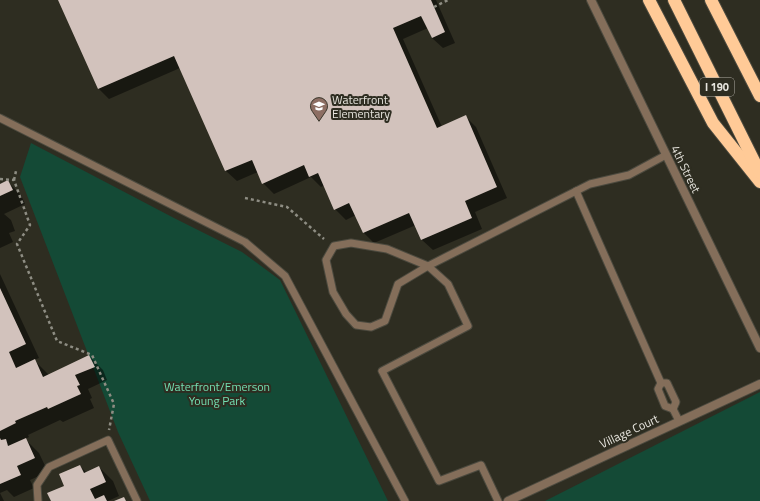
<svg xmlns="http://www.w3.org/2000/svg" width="760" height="501" font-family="'Titillium Web',sans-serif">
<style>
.green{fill:#144a36}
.shadow{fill:#0007}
.building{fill:#d2c2bc}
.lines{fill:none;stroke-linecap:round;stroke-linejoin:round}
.lane-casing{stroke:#4c4a3f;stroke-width:9}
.street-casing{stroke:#4c4a3f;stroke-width:10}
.highway-casing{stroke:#4c4a3f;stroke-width:14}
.path{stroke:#8e8d83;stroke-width:2.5;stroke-dasharray:3 3;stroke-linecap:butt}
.lane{stroke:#846e5a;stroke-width:7}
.street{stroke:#846e5a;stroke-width:8}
.highway{stroke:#ffca97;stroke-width:12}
.labels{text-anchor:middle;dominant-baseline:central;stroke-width:4;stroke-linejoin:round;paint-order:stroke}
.shield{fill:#2e2d21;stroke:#b0aea5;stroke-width:1}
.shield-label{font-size:11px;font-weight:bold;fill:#e7e5de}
.poi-label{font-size:12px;fill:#e7e5de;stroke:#2e2d21;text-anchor:start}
.street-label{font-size:12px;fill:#e7e5de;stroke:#2e2d21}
.park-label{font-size:12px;fill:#73dfb2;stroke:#2e2d21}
</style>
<rect width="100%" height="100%" fill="#2e2d21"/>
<g class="green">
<path d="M31 143 174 218 242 252 280 280 388 501H150L118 432 20 177Z"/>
<path d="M760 392V501H545Z"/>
</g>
<g class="shadow">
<path d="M59 0H436L455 43 443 48 432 38 428 28 403 39 442 127 465 116 476 127 507 198 475 212 482 229 433 250 422 240 416 225 374 243 364 233 356 215 346 220 335 209 325 185 321 187 311 177 274 194 263 183 258 172 237 181 226 171 180 68 109 99 99 89Z"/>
<path d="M8 182 21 195 25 204 4 214 11 220 15 231 9 233 13 242 0 248V185Z"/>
<path d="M0 274 39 358 34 360 49 375 89 356 103 370 107 380 88 389 92 398 90 399 94 408 63 422 60 420 28 435 29 437 25 439 39 453 48 472 30 480 34 488 14 497 7 490 0 493 4 501H0Z"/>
<path d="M80 466 87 473 99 467 113 481 119 496 108 501H52Z"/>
</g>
<g class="building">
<path d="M58 0H431L445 32 432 38 421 16 393 28 437 128 466 115 497 187 465 201 472 218 421 240 409 213 363 233 349 203 334 210 318 173 309 177 304 165 262 184 252 160 225 171 174 56 98 89Z"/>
<path d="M8 180 13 190 0 196V184Z"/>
<path d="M0 288 26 344 9 352 16 368 35 359 43 377 89 355 95 367 75 375 80 385 77 386 81 394 48 409 47 407 15 421 16 423 0 431Z"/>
<path d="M0 438 1 440 6 439 8 446 26 438 35 458 17 466 21 475 0 484Z"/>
<path d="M80 465 84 473 99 466 106 482 90 489 95 499 104 495 107 501H51L47 493 64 486 59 474Z"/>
<path d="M124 497 126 501H114Z"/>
</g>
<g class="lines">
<g class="lane-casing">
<g id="lane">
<path d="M0 118 245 242 285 276 405 501"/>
<path d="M576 191 661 383 658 389 665 406 673 409"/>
<path d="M661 383H667L676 402 673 409 679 421"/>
<path d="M38 501 37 485 49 467 108 440 137 501"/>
<path d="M498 501 481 465 439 481 382 371 468 326 448 284 428 266 398 284 385 321 371 327 356 325 346 314 333 292 326 260 334 246 351 243 387 249 428 266 590 184 629 175 666 155"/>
</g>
</g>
<g class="street-casing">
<g id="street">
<path d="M591 0 760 348"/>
<path d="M508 501 760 384"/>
</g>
</g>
<g class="highway-casing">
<g id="highway">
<path d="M649 0 713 123 760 182"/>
<path d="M674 0 760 173"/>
<path d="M711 0 760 96"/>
</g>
</g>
<g class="path">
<path d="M434 7 448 0"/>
<path d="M0 179 14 180 30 225 17 244 57 341 92 355 114 404 109 430"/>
<path d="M14 180 16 171"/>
<path d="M245 198 287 207 324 239"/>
</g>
<use href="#lane" class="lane"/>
<use href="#street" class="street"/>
<use href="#highway" class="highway"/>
</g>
<defs>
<g id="school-pin" transform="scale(0.9)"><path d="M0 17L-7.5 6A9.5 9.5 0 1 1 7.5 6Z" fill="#8d6e63" stroke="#2e2d21"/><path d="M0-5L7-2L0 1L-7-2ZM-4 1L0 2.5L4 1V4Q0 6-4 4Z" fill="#fff"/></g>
</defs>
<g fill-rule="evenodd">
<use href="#school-pin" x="319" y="106"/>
</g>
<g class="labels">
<rect class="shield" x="700" y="78" width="34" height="18" rx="3"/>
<g class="shield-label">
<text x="717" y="87">I 190</text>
</g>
<g class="poi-label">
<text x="332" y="99">Waterfront<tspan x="332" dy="14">Elementary</tspan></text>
</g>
<g class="street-label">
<text transform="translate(686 169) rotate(64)">4th Street</text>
<text transform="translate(629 431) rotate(-25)">Village Court</text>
</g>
<g class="park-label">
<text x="217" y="386">Waterfront/Emerson<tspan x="217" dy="14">Young Park</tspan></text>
</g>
</g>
</svg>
